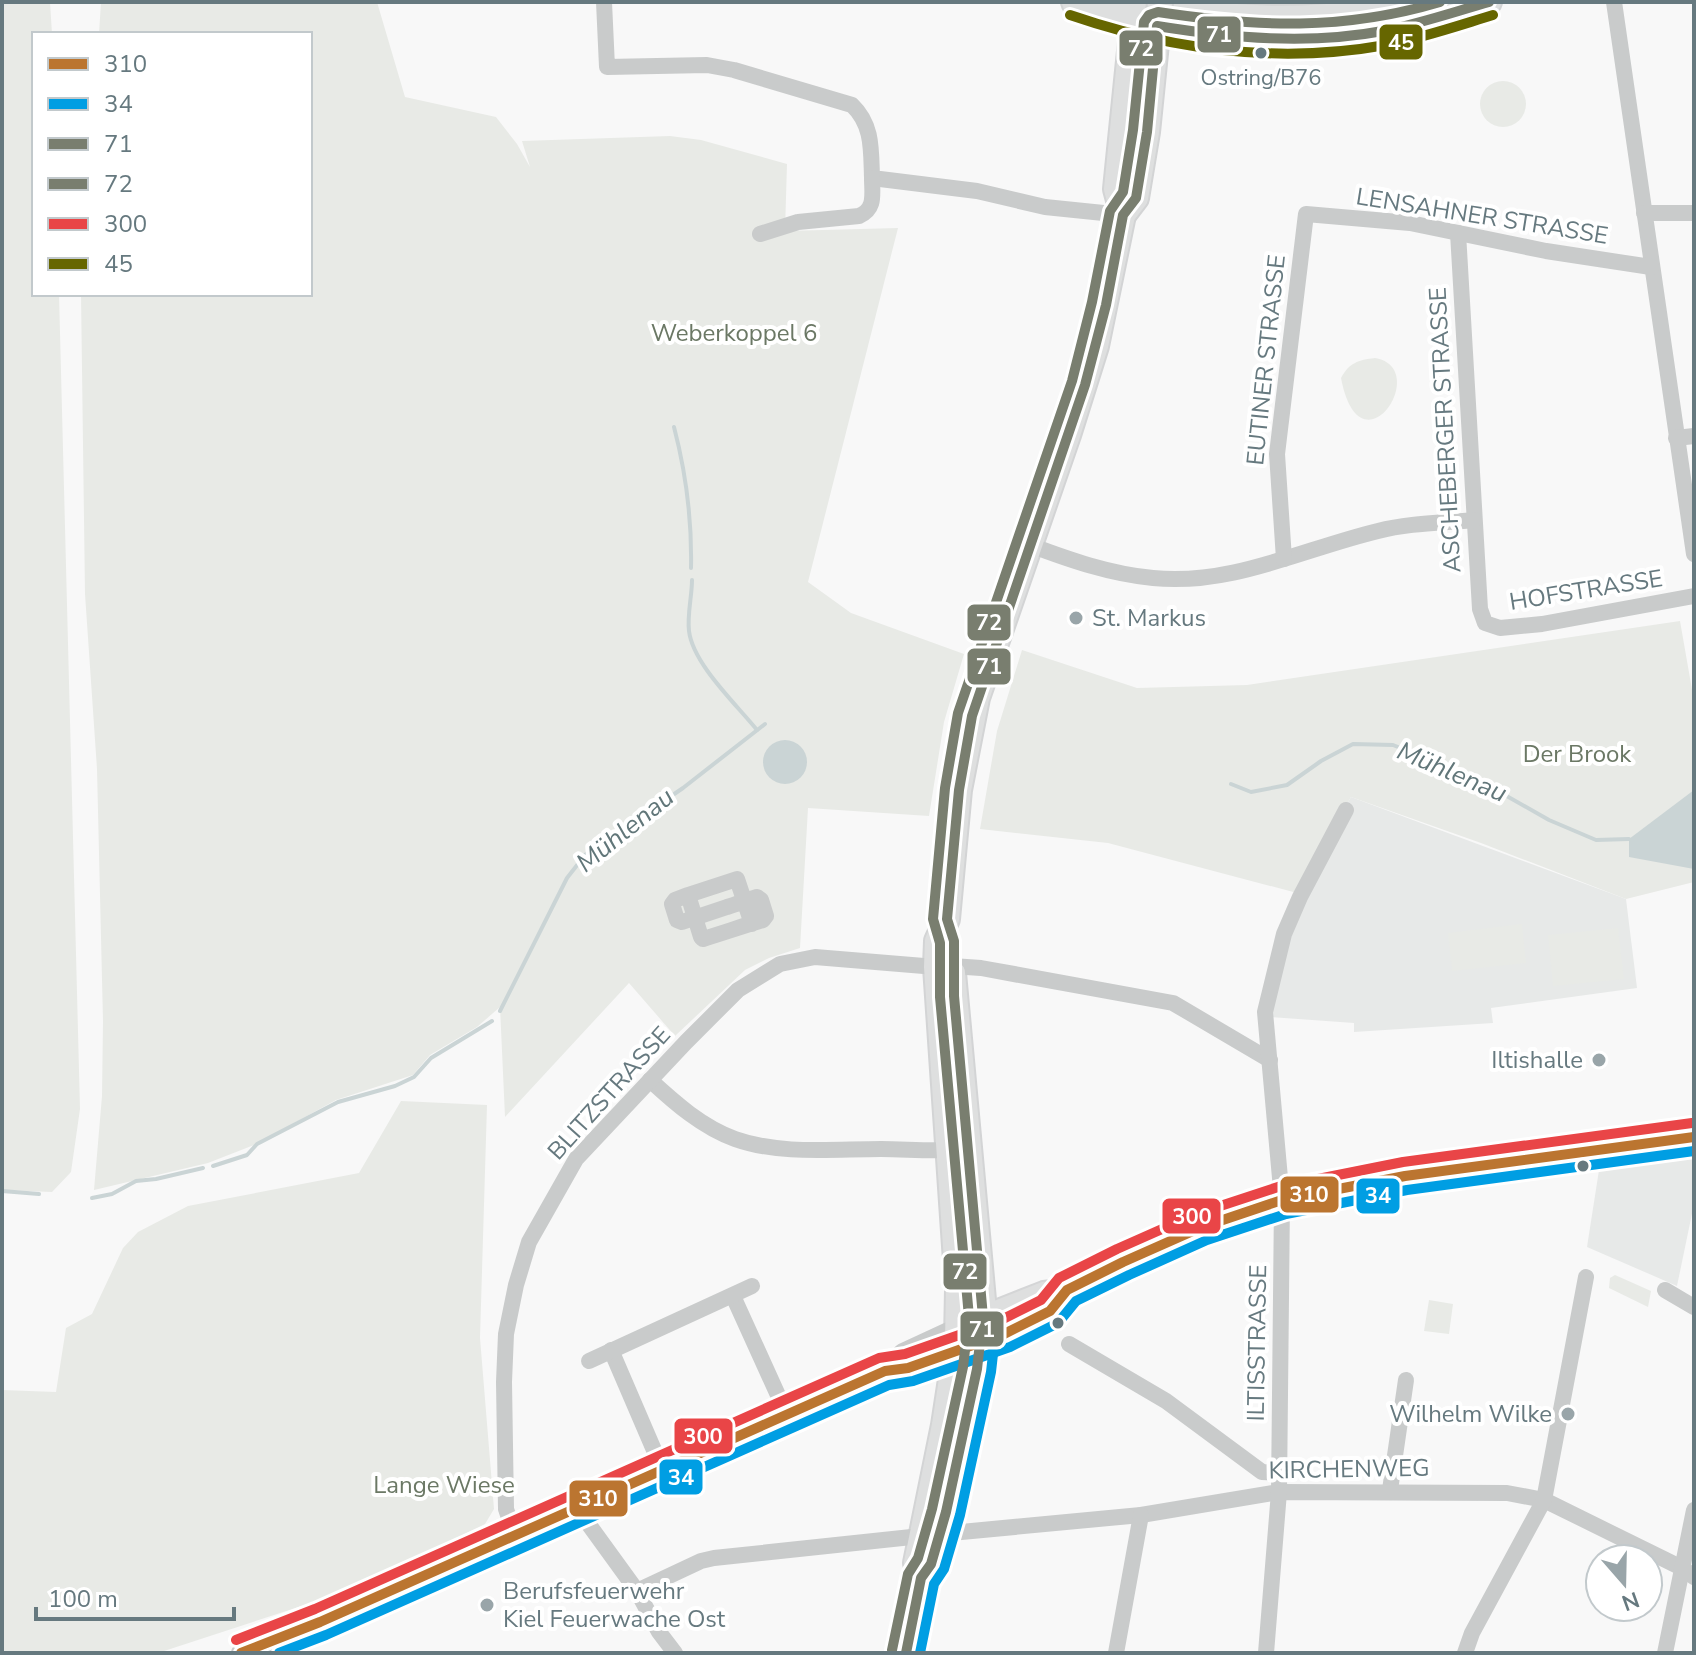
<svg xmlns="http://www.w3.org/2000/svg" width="1696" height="1655" font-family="'Nunito Sans',sans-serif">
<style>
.built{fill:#e7e9e8}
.green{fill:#e8eae6}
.water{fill:#cad4d5}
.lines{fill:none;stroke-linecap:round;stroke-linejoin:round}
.stream{stroke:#cad4d5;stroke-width:4}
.secondary-casing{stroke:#d4d5d6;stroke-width:26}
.primary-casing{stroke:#d3d4d5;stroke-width:28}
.trunk-casing{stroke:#d4d5d5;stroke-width:30}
.minor{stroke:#c9cbcb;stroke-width:16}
.tertiary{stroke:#c9cbcb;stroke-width:20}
.secondary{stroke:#dedfdf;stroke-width:22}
.primary{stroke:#dedfdf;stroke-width:24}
.trunk{stroke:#dedfdf;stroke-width:26}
.primary-bridge-casing{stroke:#d3d4d5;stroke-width:28;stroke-linecap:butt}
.primary-bridge{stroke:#dedfdf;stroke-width:24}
.bus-1-casing{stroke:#fff;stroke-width:16}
.bus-2-casing{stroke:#fff;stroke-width:16}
.bus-3-casing{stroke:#fff;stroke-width:16}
.bus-4-casing{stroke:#fff;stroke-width:16}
.bus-5-casing{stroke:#fff;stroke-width:16}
.bus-6-casing{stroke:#fff;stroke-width:16}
.bus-1{stroke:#bb7530;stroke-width:10}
.bus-2{stroke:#009ee3;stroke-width:10}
.bus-3{stroke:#797e6f;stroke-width:10}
.bus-4{stroke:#797e6f;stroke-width:10}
.bus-5{stroke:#e94547;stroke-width:10}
.bus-6{stroke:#660;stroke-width:10}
.bus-dot{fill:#66797f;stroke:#fff;stroke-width:3}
.poi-dot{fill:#99a5a9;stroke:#fff;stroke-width:3}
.labels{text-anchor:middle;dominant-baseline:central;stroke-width:8;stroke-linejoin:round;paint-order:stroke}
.bus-label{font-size:22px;fill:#66797f;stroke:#fff}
.street-label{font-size:24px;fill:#66797f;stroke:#fff}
.park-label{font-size:24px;fill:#6b7865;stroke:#fff}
.poi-label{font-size:24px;fill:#66797f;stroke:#fff;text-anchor:start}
.water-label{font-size:26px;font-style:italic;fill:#617679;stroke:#fff}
.line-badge{stroke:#fff;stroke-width:3}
.badge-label{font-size:22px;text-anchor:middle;font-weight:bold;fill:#fff}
</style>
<rect width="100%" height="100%" fill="#f8f8f8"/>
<g class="built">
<path d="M1351 797 1626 899 1637 988 1491 1008 1493 1023 1354 1032V1023L1270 1017 1297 893Z"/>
<path d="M1694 1157V1204L1677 1286 1587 1247 1599 1170Z"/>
</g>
<g class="green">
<path d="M2 2H50L52 34H34V294H59L80 1109 71 1172 52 1192 2 1190Z"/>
<path d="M101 2H377L405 97 496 117 517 144 530 167 522 141 670 136 701 140 787 164 785 231 898 228 808 582 851 613 964 654 944 722 929 816 808 808 800 948 769 958 745 970 675 1036 629 983 505 1117 500 1007 477 1027 430 1055 413 1075 336 1100 254 1145 208 1163 94 1190 102 1096 103 1021 97 769 85 594 81 294H310V34H99Z"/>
<circle cx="1503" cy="104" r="23"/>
<path d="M1375 358C1433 368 1360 478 1341 378 1349 363 1358 360 1375 358Z"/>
<path d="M1680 621 1694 701V882L1626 899 1481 843 1351 797 1297 893 1108 843 980 829 997 731 1022 650 1137 688 1247 685Z"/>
<path d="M1522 924 1526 963 1452 971 1448 933Z"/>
<path d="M1618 928 1624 979 1553 986 1548 935Z"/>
<path d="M401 1101 487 1105 480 1338 494 1509 485 1524 393 1569 314 1602 158 1653H2V1390L56 1392 66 1328 92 1314 123 1248 138 1232 188 1206 359 1173Z"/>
<path d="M1615 1275 1651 1291 1648 1307 1609 1288 1610 1278Z"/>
<path d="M1429 1300 1453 1304 1449 1334 1424 1331Z"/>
</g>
<g class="water">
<circle cx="785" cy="762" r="22"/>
<path d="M1694 790V869L1629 857V839Z"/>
</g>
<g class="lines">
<g class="stream">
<path d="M674 427C686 473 692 521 691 568"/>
<path d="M692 580C692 596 687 615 689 631 693 664 736 704 757 730"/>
<path d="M1231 784 1251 792 1287 785 1321 761 1353 744 1393 745 1475 778 1549 820 1596 840 1629 839"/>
<path d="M500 1011 567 878 585 855 683 788 765 724"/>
<path d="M213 1166 247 1155 257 1144 338 1102 395 1086 414 1077 431 1058 492 1021"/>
<path d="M2 1191 39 1194"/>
<path d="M92 1198 112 1194 136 1181 156 1179 203 1168"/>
</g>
<g class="secondary-casing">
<g id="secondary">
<path d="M968 1323 1044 1293 1067 1290 1172 1240 1282 1200 1405 1176 1694 1137"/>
<path d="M968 1347 1004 1334 1050 1311 1067 1290"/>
</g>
</g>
<g class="primary-casing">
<g id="primary">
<path d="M1133 20C1211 37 1291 45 1370 33 1411 27 1450 13 1489 2"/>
<path d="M1123 215 1136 198 1147 132 1159 14"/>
<path d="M921 1578 916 1563 944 1425 957 1340 958 1290 936 967 937 941 947 919 959 790 977 698 1068 435 1096 346 1123 215 1116 189 1135 2"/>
<path d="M906 1653 921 1578 931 1564 946 1512 975 1378 981 1342 983 1300 953 973"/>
</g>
</g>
<g class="trunk-casing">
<g id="trunk">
<path d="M1075 2 1133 20"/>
<path d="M1147 2C1240 26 1333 23 1426 2"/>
</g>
</g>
<g class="minor">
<path d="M604 2 607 67 707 65 734 70 852 105C873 125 871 150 872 178L977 191 1045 207 1123 215"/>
<path d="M1614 2 1694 554"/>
<path d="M1644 213H1694"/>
<path d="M1458 233 1480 609 1485 623 1500 628 1542 624 1694 596"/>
<path d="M760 234 798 222 859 216C876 209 872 194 872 178"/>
<path d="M1676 438 1694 436"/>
<path d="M1030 545C1070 560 1110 574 1153 578 1231 586 1303 549 1378 531 1409 523 1442 523 1474 520"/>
<path d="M1284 559 1277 454 1306 214 1410 223 1546 251 1651 267"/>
<path d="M688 895 675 900 672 904 677 920 682 922 727 907C737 904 747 900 757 897L761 900 766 916 763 920C743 926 723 933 703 939L701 937 688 895 737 879 752 924"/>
<path d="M952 966 981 968 1173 1003 1270 1060"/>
<path d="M650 1080C675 1103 702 1127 735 1139 780 1155 833 1149 881 1149 903 1149 926 1151 948 1150"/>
<path d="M1665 1290 1694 1307"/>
<path d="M733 1296 787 1415"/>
<path d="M1069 1344 1166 1401 1262 1472 1279 1473"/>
<path d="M611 1350 663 1471"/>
<path d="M589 1361 752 1286"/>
<path d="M1390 1490 1406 1380"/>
<path d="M581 1508 587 1522 637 1591 659 1632 675 1653"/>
<path d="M940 1534 1141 1515 1279 1492 1507 1493 1544 1500 1682 1568 1694 1577"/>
<path d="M515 1536 506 1509 504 1382 506 1334 516 1285 529 1242 576 1159 686 1042 738 990 780 964 815 957 936 967"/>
<path d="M637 1591 701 1561 714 1558 921 1536"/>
<path d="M1116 1653 1141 1515"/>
<path d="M1266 1653 1279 1492 1282 1200 1265 1012 1284 934 1300 897 1346 810"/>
<path d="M1465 1653 1472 1633 1544 1500 1586 1277"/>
<path d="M1665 1653 1694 1510"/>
</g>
<g class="tertiary">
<path d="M885 1371 903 1353 957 1328"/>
<path d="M241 1653 320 1622 885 1371 908 1368 956 1352"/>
</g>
<use href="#secondary" class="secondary"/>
<use href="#primary" class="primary"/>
<use href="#trunk" class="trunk"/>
<g class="primary-bridge-casing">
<path id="primary-bridge" d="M1159 14 1160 2"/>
</g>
<use href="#primary-bridge" class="primary-bridge"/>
<g class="bus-1-casing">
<path id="bus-1" d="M241 1653 320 1622 885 1371 908 1368 1004 1334 1050 1311 1067 1290 1123 1262 1202 1227 1282 1200 1405 1176 1694 1137"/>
</g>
<g class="bus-2-casing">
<g id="bus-2">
<path d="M279 1653 326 1635 889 1385 913 1381 1010 1347 1058 1323 1076 1301 1129 1275 1207 1240 1286 1214 1407 1190 1694 1151"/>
<path d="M920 1653 934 1584 944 1569 960 1515 991 1372 997 1319"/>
</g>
</g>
<g class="bus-3-casing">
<path id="bus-3" d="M906 1653 921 1578 931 1564 946 1512 977 1369 983 1317 954 996V941L947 919 959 790 972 716 1085 385 1106 305 1123 215 1136 198 1147 132 1157 26C1232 38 1308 45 1383 31 1419 24 1454 12 1489 2"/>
</g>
<g class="bus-4-casing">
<path id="bus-4" d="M892 1650 908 1574 918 1558 932 1509 963 1367 969 1317 940 997V943L933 919 945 788 958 713 1072 381 1092 302 1110 211 1123 192 1133 130 1144 22 1149 15 1158 12C1257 27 1343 31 1440 2"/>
</g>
<g class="bus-5-casing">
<path id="bus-5" d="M236 1640 315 1609 879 1358 905 1354 999 1321 1041 1300 1059 1278 1117 1249 1196 1214 1278 1187 1403 1162 1692 1123"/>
</g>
<g class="bus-6-casing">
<path id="bus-6" d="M1070 15C1172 50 1280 64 1386 45 1422 38 1457 26 1493 15"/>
</g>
<use href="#bus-1" class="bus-1"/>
<use href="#bus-2" class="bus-2"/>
<use href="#bus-3" class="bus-3"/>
<use href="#bus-4" class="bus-4"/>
<use href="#bus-5" class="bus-5"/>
<use href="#bus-6" class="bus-6"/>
</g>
<g class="bus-dot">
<circle cx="1261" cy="53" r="7"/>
<circle cx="1583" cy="1166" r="7"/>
<circle cx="1058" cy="1323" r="7"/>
</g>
<g class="poi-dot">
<circle cx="1076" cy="618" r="8"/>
<circle cx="1599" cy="1060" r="8"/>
<circle cx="1568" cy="1414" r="8"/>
<circle cx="487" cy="1605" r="8"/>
</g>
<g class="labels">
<g class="bus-label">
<text x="1261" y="78">Ostring/B76</text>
</g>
<g class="street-label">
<text transform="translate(1482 216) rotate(9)">LENSAHNER STRASSE</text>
<text transform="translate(1266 360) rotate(-84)">EUTINER STRASSE</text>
<text transform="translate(1445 430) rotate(-93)">ASCHEBERGER STRASSE</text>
<text transform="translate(1586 590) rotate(-9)">HOFSTRASSE</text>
<text transform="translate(609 1093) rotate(-48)">BLITZSTRASSE</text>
<text transform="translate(1257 1343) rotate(-89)">ILTISSTRASSE</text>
<text transform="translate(1349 1469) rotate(-1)">KIRCHENWEG</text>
</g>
<g class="park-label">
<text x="734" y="333">Weberkoppel 6</text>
<text x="1577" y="754">Der Brook</text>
<text x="444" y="1485">Lange Wiese</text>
</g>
<g class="poi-label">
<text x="1092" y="618">St. Markus</text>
<text x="1583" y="1060" text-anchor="end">Iltishalle</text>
<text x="1552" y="1414" text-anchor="end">Wilhelm Wilke</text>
<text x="503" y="1591">Berufsfeuerwehr<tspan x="503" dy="28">Kiel Feuerwache Ost</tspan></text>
</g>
<g class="water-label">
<text transform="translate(1452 772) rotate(23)">Mühlenau</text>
<text transform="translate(625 830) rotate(-39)">Mühlenau</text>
</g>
</g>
<g class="line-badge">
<rect x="1196" y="15" width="46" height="39" rx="8" fill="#797e6f"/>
<rect x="1378" y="23" width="46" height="38" rx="8" fill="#660"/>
<rect x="1118" y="29" width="46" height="38" rx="8" fill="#797e6f"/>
<rect x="966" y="603" width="46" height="39" rx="8" fill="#797e6f"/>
<rect x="966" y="647" width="46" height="39" rx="8" fill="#797e6f"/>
<rect x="1279" y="1175" width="61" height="39" rx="8" fill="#bb7530"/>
<rect x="1355" y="1177" width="46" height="38" rx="8" fill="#009ee3"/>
<rect x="1161" y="1197" width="61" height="38" rx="8" fill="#e94547"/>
<rect x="942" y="1252" width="46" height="39" rx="8" fill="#797e6f"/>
<rect x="959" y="1310" width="46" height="38" rx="8" fill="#797e6f"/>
<rect x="673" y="1417" width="61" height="38" rx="8" fill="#e94547"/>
<rect x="658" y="1458" width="46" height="38" rx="8" fill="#009ee3"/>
<rect x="568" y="1479" width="61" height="39" rx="8" fill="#bb7530"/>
</g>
<g class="badge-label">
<text x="1219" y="42">71</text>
<text x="1401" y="50">45</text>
<text x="1141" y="56">72</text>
<text x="989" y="630">72</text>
<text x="989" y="674">71</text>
<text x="1309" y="1202">310</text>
<text x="1378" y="1203">34</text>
<text x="1192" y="1224">300</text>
<text x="965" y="1279">72</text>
<text x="982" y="1337">71</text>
<text x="703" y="1444">300</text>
<text x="681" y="1485">34</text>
<text x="598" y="1506">310</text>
</g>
<rect width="1696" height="1655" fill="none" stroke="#66797f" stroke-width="8"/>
<rect x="32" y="32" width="280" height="264" fill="#ffffff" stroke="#c2c9cc" stroke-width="2"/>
<rect x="48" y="58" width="40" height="12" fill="#bb7530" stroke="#c2c9cc" stroke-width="2"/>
<text x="104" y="72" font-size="24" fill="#66797f">310</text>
<rect x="48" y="98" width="40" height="12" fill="#009ee3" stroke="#c2c9cc" stroke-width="2"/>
<text x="104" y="112" font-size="24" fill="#66797f">34</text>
<rect x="48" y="138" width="40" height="12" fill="#797e6f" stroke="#c2c9cc" stroke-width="2"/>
<text x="104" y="152" font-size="24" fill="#66797f">71</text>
<rect x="48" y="178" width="40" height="12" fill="#797e6f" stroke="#c2c9cc" stroke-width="2"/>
<text x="104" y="192" font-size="24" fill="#66797f">72</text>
<rect x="48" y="218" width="40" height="12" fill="#e94547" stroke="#c2c9cc" stroke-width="2"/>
<text x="104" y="232" font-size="24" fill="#66797f">300</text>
<rect x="48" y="258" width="40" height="12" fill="#666600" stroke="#c2c9cc" stroke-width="2"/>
<text x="104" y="272" font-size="24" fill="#66797f">45</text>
<g transform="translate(1624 1583) rotate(160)"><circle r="38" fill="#ffffff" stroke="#c2c9cc" stroke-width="2"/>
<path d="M0-6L14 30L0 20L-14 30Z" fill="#99a5a9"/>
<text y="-12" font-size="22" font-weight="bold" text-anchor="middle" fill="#66797f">N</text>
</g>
<path d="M36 1607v12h198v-12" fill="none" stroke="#66797f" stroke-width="4"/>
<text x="48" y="1607" font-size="24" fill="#66797f" stroke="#ffffff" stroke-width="6" paint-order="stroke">100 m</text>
</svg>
